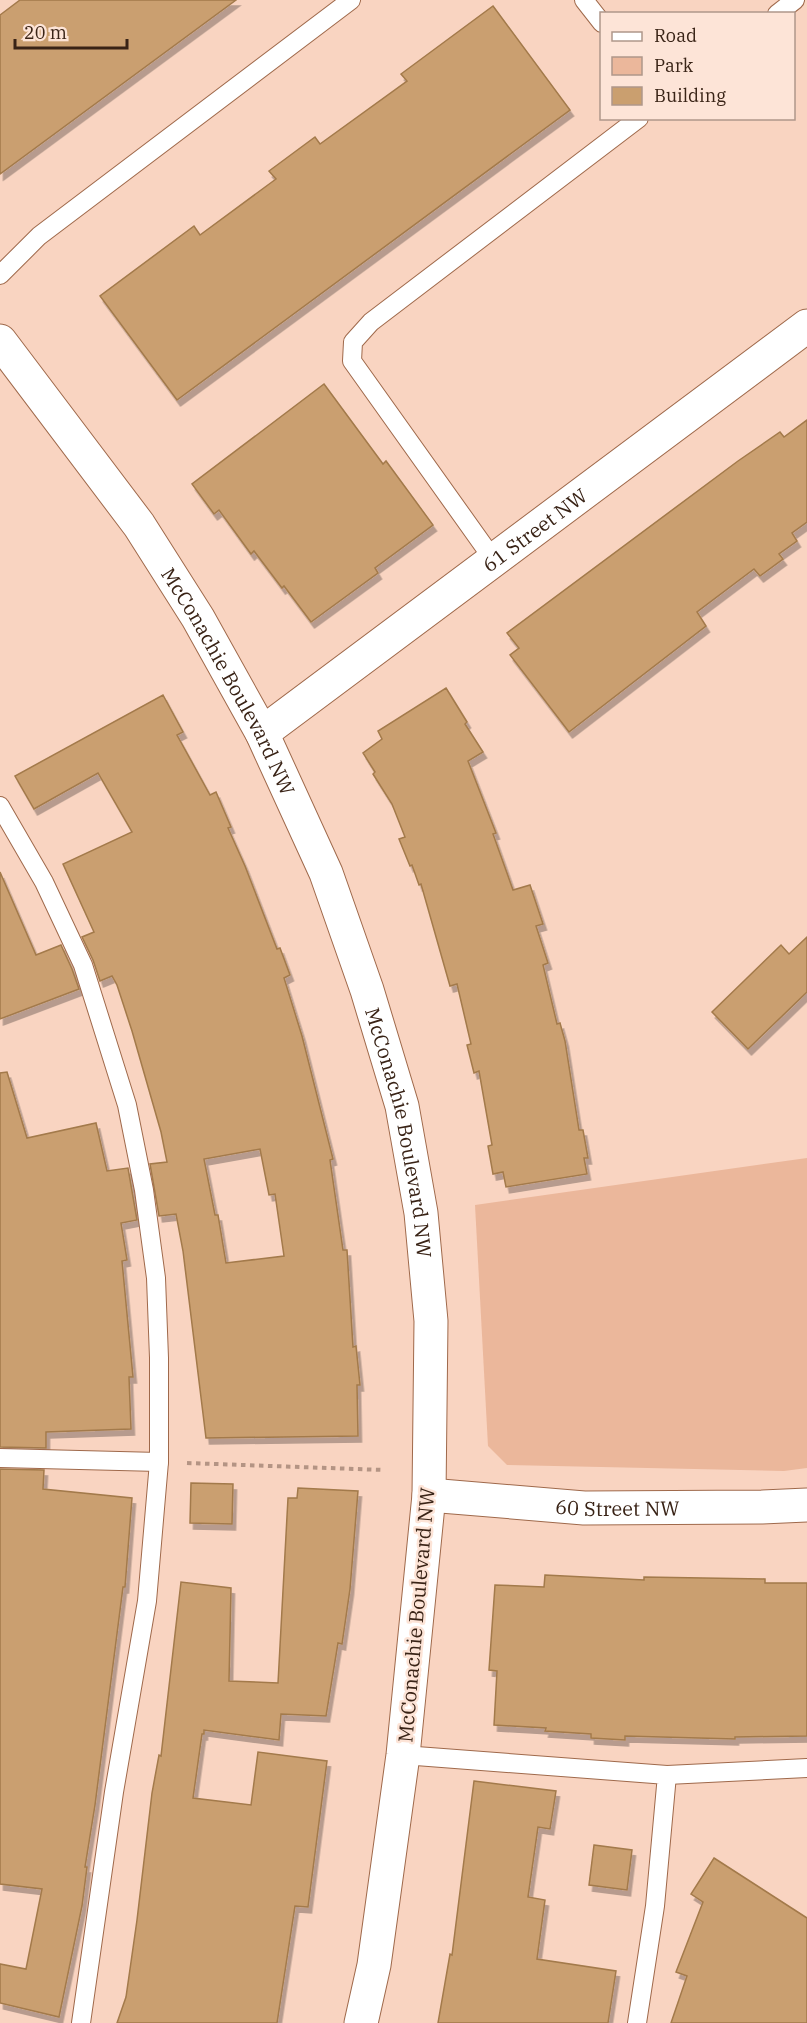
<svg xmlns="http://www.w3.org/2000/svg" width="807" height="2023" font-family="'IBM Plex Serif',serif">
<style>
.green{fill:#ebb79b}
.building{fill:#ca9f6f;stroke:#a37a4b;stroke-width:1.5;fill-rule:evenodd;filter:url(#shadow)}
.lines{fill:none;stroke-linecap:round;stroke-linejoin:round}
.service-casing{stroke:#9f694b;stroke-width:20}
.minor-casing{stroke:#9f694b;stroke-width:35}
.tertiary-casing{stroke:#9f694b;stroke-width:35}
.path{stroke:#b49484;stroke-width:4;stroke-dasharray:4.5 4.5;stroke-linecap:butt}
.service{stroke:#fff;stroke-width:18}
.minor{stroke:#fff;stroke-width:33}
.tertiary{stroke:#fff;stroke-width:33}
.labels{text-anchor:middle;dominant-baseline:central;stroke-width:5;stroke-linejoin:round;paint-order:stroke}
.street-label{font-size:20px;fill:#392316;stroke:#fde4d7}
</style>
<defs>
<filter id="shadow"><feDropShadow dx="3.5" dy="6" stdDeviation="0" flood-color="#0004"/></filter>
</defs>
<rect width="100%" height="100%" fill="#f9d4c1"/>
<path class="green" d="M807 1158V1468L784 1471 507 1465 488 1446 475 1205Z"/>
<g class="building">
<path d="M20 0H236L0 174V15Z"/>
<path d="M493 6 570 110 177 400 100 296 194 226 200 235 276 179 269 171 315 137 320 144 407 81 401 74Z"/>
<path d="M324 384 383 464 386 461 433 525 375 568 378 573 311 622 284 586 282 588 254 551 251 554 219 510 214 514 192 484Z"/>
<path d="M807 420V522L792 533 797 541 779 554 783 559 760 576 754 569 697 612 706 626 569 732 510 655 519 648 507 633 738 461 780 432 784 437Z"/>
<path d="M446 688 467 722 465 724 483 752 468 761 496 833 493 834 513 890 530 885 543 924 536 926 548 963 543 965 557 1024 560 1023 565 1041 579 1130H583L588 1158H584L587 1174 506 1187 503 1172 493 1174 488 1146 492 1145 479 1071 474 1073 467 1045 471 1044 457 984 450 986 421 884 419 885 412 865 410 866 399 839 405 837 392 804 373 774 375 772 363 753 382 739 378 731Z"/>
<path d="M163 695 183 732 177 735 210 795 216 792 231 827 228 828 245 866 277 949 280 948 290 975 284 978 302 1036 333 1159 330 1160 343 1250H347L353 1347 356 1346 360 1385H357L358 1436 206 1438 183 1251 176 1214 159 1216 150 1164 167 1162 161 1132 132 1031 117 985 112 976 100 981 93 960 82 937 94 932 63 864 132 832 98 773 34 809 15 776ZM260 1149 269 1195 275 1194 284 1256 226 1263 218 1215H215L204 1159Z"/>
<path d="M0 872 36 955 61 945 72 969 79 989 0 1019Z"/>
<path d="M807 937V992L748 1049 712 1012 781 945 789 954Z"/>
<path d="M7 1072 27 1138 96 1123 107 1171 128 1168 137 1220 121 1223 127 1260 122 1261 133 1377H129L131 1429 46 1432V1448L0 1447V1073Z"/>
<path d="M0 1469 44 1470 43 1489 132 1498 125 1587H123L95 1805 85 1867H87L82 1906 59 2017 0 2003V1964L26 1969 42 1889 0 1884Z"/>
<path d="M191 1483 233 1484 232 1524 190 1523Z"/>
<path d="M298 1488 358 1491 350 1589 342 1644 338 1643 326 1716 281 1714 279 1740 204 1730V1734H202L193 1798 251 1805 258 1752 327 1761 308 1907 295 1906 277 2023H117L126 1997 137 1920 152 1793 159 1755 161 1756 181 1582 231 1588 229 1681 278 1683 288 1498H297Z"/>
<path d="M545 1575 644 1580V1577L765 1579V1583H807V1736L735 1737V1739L625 1736V1740L591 1738V1734L545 1731 546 1728 494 1725 497 1671 489 1670 495 1585 544 1587Z"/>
<path d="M474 1781 556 1791 550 1829 538 1827 528 1897 545 1900 537 1959 616 1971 608 2023H438L450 1954 452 1955Z"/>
<path d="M594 1845 632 1850 627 1890 589 1885Z"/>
<path d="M714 1858 807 1918V2023H671L687 1976 676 1972 703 1902 691 1894Z"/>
</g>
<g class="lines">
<g class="service-casing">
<g id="service">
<path d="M584 0 602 23"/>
<path d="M777 14 795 0"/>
<path d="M0 275 39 236 351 0"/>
<path d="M493 559 352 361 353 342 371 322 639 118"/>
<path d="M0 806 44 882 83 965 127 1105 144 1190 156 1278 159 1358V1462L147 1601 114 1792 81 2023"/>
<path d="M0 1458 159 1462"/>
<path d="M403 1755 667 1775 655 1906 637 2023"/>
<path d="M667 1775 807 1768"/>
</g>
</g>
<g class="minor-casing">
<g id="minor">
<path id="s1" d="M262 733 807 326"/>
<path id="s2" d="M429 1495 584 1508 762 1507 807 1505"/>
</g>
</g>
<g class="tertiary-casing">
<g id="tertiary">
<path id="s3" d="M0 341 139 525 198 618 262 733 326 873 367 990 402 1106 421 1213 431 1321 429 1495 403 1755 374 1965 361 2023"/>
</g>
</g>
<path class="path" d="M187 1463 384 1470"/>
<use href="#service" class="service"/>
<use href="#minor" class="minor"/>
<use href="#tertiary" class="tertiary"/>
</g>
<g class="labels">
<g class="street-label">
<text stroke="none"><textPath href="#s1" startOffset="340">61 Street NW</textPath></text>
<text stroke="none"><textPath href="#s3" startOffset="411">McConachie Boulevard NW</textPath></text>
<text stroke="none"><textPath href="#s3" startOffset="897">McConachie Boulevard NW</textPath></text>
<text stroke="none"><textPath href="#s2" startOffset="189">60 Street NW</textPath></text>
<text transform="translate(416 1615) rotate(-85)">McConachie Boulevard NW</text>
</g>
</g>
<rect x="600" y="12" width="195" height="108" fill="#fde4d7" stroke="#af978a" stroke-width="1.5"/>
<rect x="612" y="32" width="30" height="9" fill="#ffffff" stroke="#af978a" stroke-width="1.5"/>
<text x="654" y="42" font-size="18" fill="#392316">Road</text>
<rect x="612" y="57" width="30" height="18" fill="#ebb79b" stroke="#af978a" stroke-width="1.5"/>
<text x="654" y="72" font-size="18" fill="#392316">Park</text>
<rect x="612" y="87" width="30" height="18" fill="#ca9f6f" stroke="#af978a" stroke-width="1.5"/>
<text x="654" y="102" font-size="18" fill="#392316">Building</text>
<path d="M15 39v9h112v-9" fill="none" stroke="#392316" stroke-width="3"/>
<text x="24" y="39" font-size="18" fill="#392316" stroke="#fde4d7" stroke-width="4.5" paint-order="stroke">20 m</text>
</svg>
